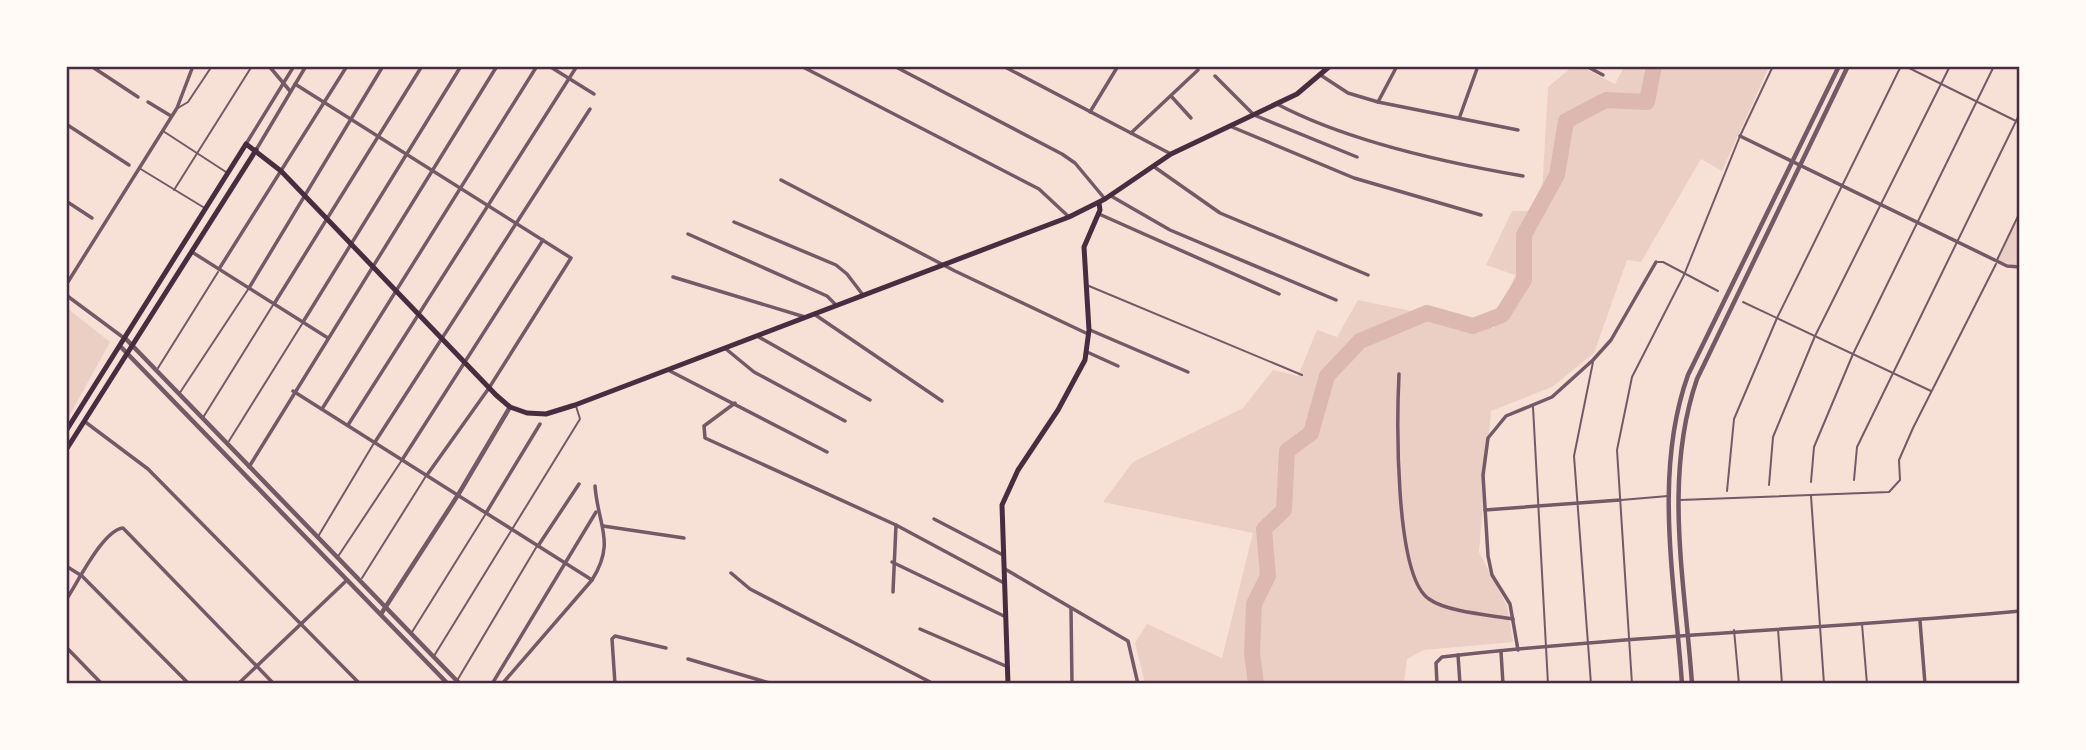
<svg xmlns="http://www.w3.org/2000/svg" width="2086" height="750" font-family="'Libre Baskerville',serif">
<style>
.green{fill:#ebcfc5}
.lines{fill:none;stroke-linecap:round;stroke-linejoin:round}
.river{stroke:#dcb8b0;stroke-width:16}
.service{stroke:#755966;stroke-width:2}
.minor{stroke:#755966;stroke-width:3.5}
.tertiary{stroke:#755966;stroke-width:4.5}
.secondary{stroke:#4a2c40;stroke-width:5}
.neatline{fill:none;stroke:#4a2c40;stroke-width:2.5}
</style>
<rect width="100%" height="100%" fill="#f7e1d7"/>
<g class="green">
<path d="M1572 67H1582L1615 84 1624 67H1769L1722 171 1701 159 1641 262 1627 260 1594 353 1552 387 1491 411 1479 552 1507 606 1513 642 1424 650 1407 659 1404 683H1145L1135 643 1147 624 1222 658 1253 533 1103 502 1133 462 1243 408 1273 370 1298 376 1317 330 1337 337 1358 300 1494 328 1515 275 1486 265 1512 211H1541L1548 87Z"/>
<path d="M2019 213V266L1998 261Z"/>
<path d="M67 308 110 342 67 420Z"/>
</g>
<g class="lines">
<path class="river" d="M1256 684 1252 653 1254 604 1268 576 1264 529 1284 510 1287 451 1311 433 1327 376 1360 341 1427 313 1473 326 1502 315 1524 280V235L1557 175 1566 121 1606 100 1647 102 1654 66"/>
<g class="service">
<path d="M1905 66 2020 123"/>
<path d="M178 108 188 102 212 66"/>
<path d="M163 131 226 172"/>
<path d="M139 168 203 207"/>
<path d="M174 190 252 66"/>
<path d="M1997 260 2020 212"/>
<path d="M1657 262H1663L1718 291"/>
<path d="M1089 286 1302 375"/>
<path d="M1743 302 1931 391"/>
<path d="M158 368 218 272"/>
<path d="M179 394 249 288"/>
<path d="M1533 407 1548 684"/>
<path d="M204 416 273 305"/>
<path d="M229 441 302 324"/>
<path d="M1854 480 1857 447 2020 113"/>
<path d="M1811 482 1814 447 1853 354 1994 66"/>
<path d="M1769 485 1773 437 1815 336 1950 66"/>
<path d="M1727 491 1734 419 1777 318 1901 66"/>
<path d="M1811 496 1824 684"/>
<path d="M1621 500 1668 496"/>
<path d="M1680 500 1889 492 1900 480 1899 460 1913 428 1996 264"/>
<path d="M319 535 374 443"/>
<path d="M337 558 402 460"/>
<path d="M362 578 426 476"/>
<path d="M1862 624 1867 684"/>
<path d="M1778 629 1782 684"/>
<path d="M1734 630 1739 684"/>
<path d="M412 632 485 515"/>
<path d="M434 656 580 419 576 406"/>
<path d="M458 679 537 546"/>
<path d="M1591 684 1574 456 1593 362"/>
<path d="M1632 684 1617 450 1632 377 1684 275 1740 136 1773 66"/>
</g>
<g class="minor">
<path d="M91 66 138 97"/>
<path d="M269 66 290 91"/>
<path d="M549 66 594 94"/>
<path d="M801 66 1039 189 1069 217"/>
<path d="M894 66 1062 154 1075 163 1105 199"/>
<path d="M1003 66 1171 154"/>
<path d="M1586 66 1603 75"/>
<path d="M1215 76 1254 115 1357 157"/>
<path d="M1322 76 1348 93 1378 102 1518 130"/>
<path d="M295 84 571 258 489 388 427 475"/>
<path d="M1171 96 1191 118"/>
<path d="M148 102 171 116"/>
<path d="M1378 102 1397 66"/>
<path d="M1277 104C1345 140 1447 163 1523 176"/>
<path d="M1090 112 1118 66"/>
<path d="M1460 116 1478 66"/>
<path d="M66 124 129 165"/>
<path d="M1232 127 1354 178 1481 215"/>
<path d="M1131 133 1198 70"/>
<path d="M1740 136 2007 266 2020 267"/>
<path d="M246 144 294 66"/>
<path d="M256 150 306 66"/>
<path d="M1153 166 1220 213 1368 275"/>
<path d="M781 180 955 271 1088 334"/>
<path d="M1111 196 1170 230 1336 300"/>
<path d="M66 201 92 218"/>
<path d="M1099 214 1279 294"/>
<path d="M734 222 836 265 847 274 863 295"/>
<path d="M688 234 827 296 836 305"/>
<path d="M192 252 328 338"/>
<path d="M219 269 347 66"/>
<path d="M673 277 805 317"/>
<path d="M66 285 177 108 193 66"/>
<path d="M249 288 383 66"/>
<path d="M66 295 124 338"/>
<path d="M274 304 422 66"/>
<path d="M814 314 942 401"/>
<path d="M303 322 461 66"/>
<path d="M1090 330 1188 372"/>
<path d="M757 336 870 400"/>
<path d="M726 349 754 372 845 421"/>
<path d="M1087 352 1118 366"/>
<path d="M668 370 827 452"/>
<path d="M1399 374C1397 416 1394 576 1429 599 1447 612 1490 615 1513 619"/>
<path d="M293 391 592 580"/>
<path d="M735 403 704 426 705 438 896 525 1004 583"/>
<path d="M322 409 537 66"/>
<path d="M84 421 148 469 360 684"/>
<path d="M348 425 577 66"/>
<path d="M375 442 590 109"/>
<path d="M402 460 543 240"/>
<path d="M249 467 497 66"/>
<path d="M1485 510 1620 500"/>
<path d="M486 513 540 424"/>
<path d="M934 519 1003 555"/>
<path d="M603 526 684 538"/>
<path d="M538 546 579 484"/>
<path d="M892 562 1006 617"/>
<path d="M66 566 82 576 189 684"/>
<path d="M1005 569 1128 641 1138 684"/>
<path d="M731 573 750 589 934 684"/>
<path d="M893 592 896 525"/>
<path d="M66 600C78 582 103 530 123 528L274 684"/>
<path d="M1071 609 1072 684"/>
<path d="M1920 621 1925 684"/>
<path d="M920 629 1008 667"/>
<path d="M66 647 102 684"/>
<path d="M1518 650 1510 604 1492 575 1488 556 1483 475 1488 438 1506 416 1552 397 1593 360 1611 340 1656 262"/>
<path d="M1501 652 1503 684"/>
<path d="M1458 655 1460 684"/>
<path d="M688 659 773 684"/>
<path d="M238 684 347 580"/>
<path d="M492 684 596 512"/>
<path d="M502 684 592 580C616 542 598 526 595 486"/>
<path d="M615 684 612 639 615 636 666 648"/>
<path d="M1437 684 1436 663 1442 657C1634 635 1827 629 2020 611"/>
</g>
<g class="tertiary">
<path d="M125 338 460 684"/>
<path d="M120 346 448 684"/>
<path d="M381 614 458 495 510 407"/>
<path d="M1682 684C1675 582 1653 473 1688 375L1839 66"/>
<path d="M1692 684C1685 582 1663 478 1697 379L1848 66"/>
</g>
<g class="secondary">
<path d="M66 431 246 144 281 171 496 395 510 407 527 413 546 414 575 405 1069 217 1105 199 1171 154 1297 94 1330 66"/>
<path d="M66 450 256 150"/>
<path d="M1008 684 1002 505 1018 470 1058 410 1085 360 1089 330 1084 247 1100 210 1099 203"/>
</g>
</g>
<rect width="2086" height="750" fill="none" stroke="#fffaf5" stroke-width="136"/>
<rect x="68" y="68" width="1950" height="614" class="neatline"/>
</svg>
